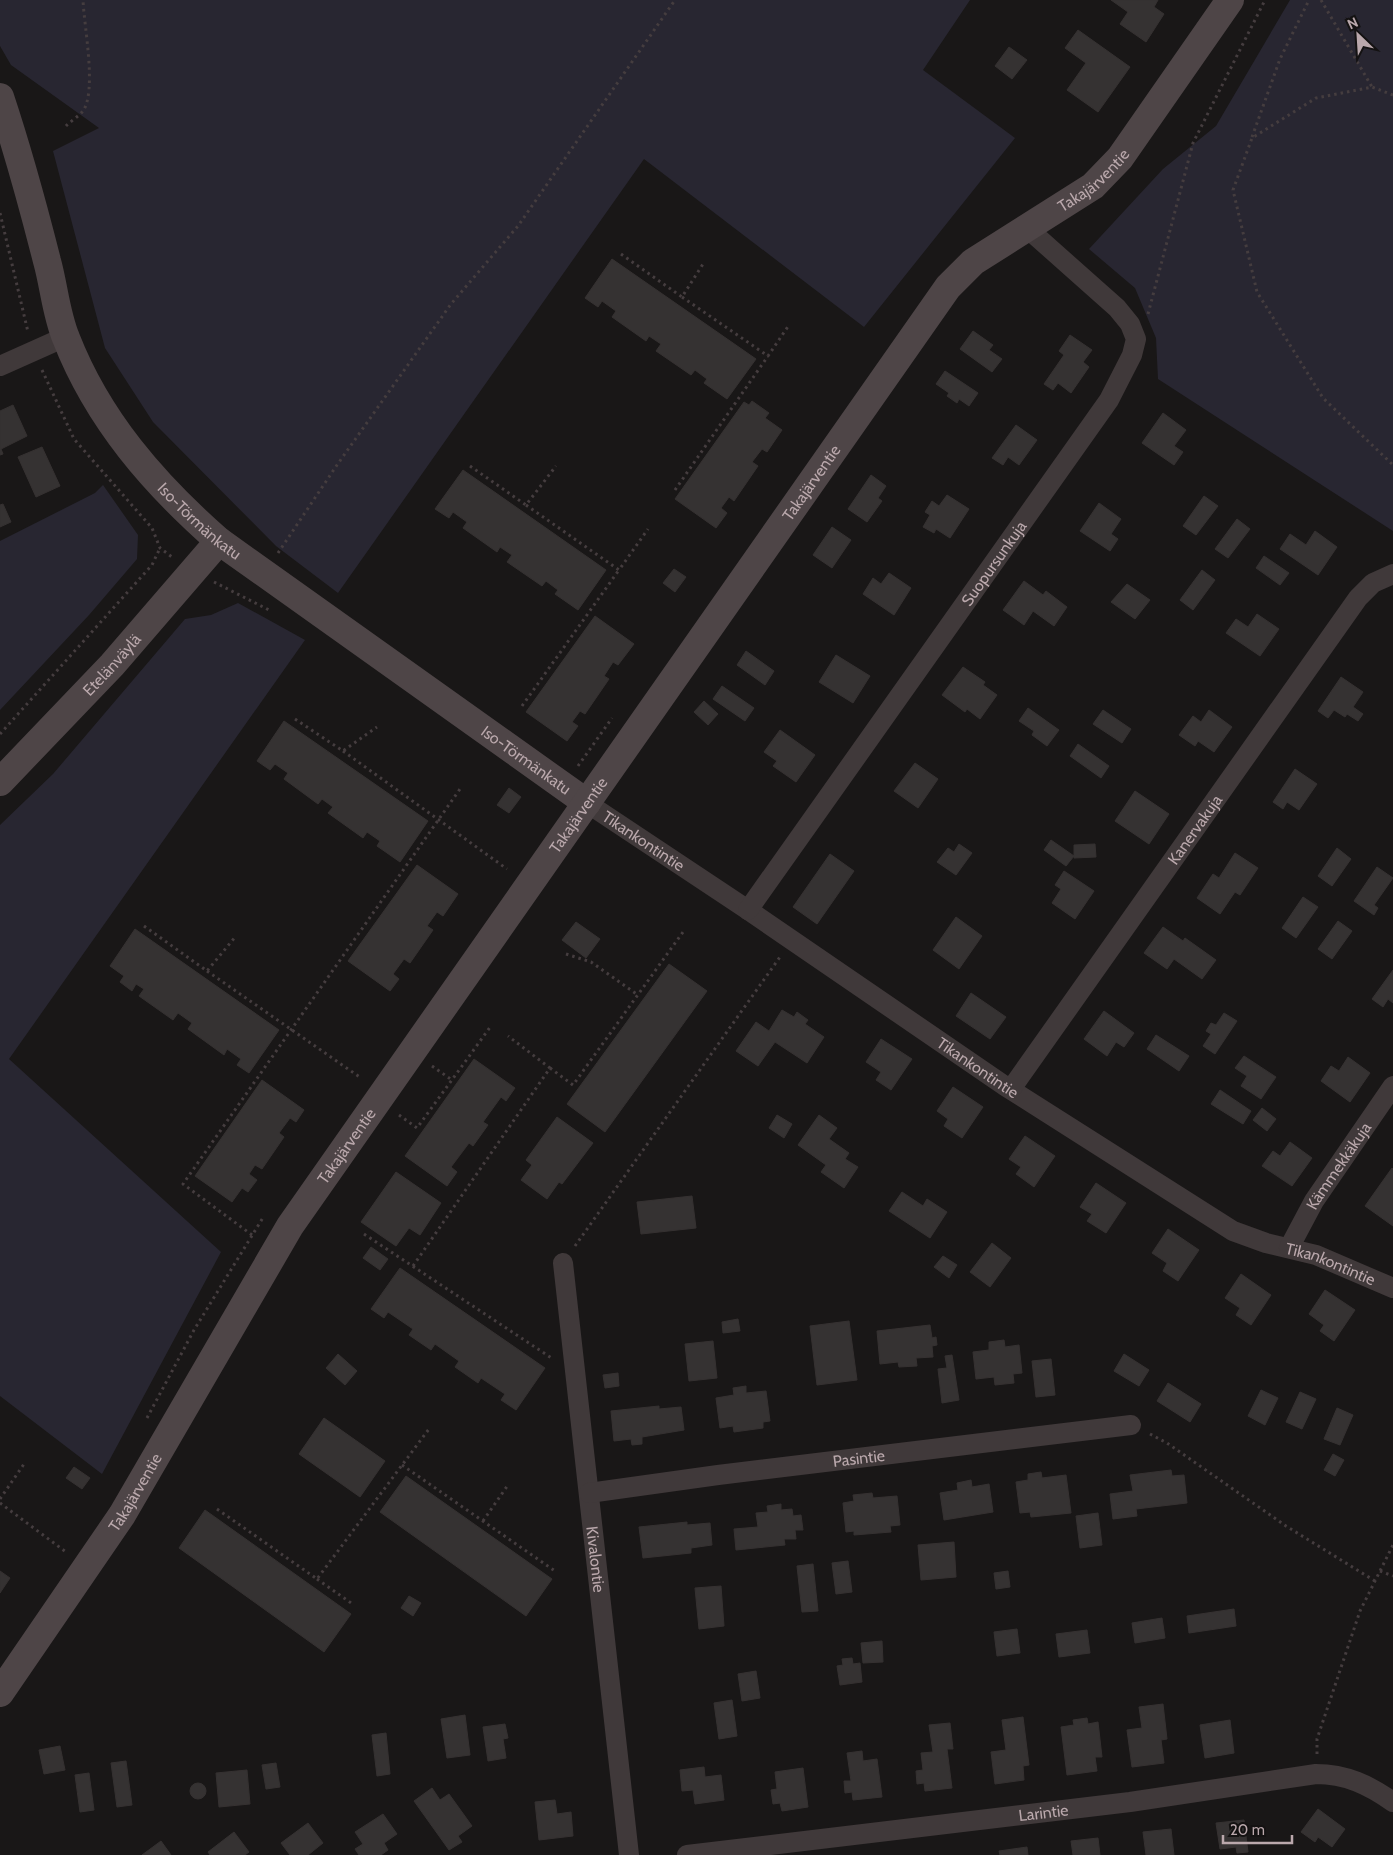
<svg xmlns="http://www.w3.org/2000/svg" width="1393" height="1855" font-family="Cabin,sans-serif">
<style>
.green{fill:#282631}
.building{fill:#353232;stroke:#353131}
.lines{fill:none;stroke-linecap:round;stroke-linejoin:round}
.path{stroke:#453d3f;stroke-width:3;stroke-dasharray:2.5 4;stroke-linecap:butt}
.street{stroke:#40393a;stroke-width:20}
.secondary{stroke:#4e4547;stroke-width:28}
.labels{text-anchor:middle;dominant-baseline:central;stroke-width:4;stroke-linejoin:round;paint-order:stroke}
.street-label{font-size:16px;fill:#baa8ac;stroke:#141212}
</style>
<rect width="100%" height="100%" fill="#191717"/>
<g class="green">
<path d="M0 0H970L923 70 1015 138 864 327 644 159 338 593 276 546 153 422 105 348 53 151 99 128 11 65 0 46Z"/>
<path d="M1290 0H1393V531L1158 379 1156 338 1135 288 1089 249 1163 169 1216 126Z"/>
<path d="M103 485 138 535 137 559 89 615 0 710V541L95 493Z"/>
<path d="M238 603 305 640 9 1059 221 1252 102 1474 0 1396V825L53 774 185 619 211 615Z"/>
</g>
<g class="building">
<path d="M1111 0H1158L1154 7 1164 14 1146 42 1120 24 1128 12Z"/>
<path d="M1078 30 1130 67 1098 112 1067 90 1086 63 1065 48Z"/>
<path d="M1009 47 1027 60 1012 79 995 66Z"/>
<path d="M612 259 756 359 727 399 704 383 707 379 695 370 691 375 656 351 661 344 649 336 646 341 612 317 616 311 602 301 598 307 585 298Z"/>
<path d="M973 331 993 345 989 350 1002 359 992 372 960 349Z"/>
<path d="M1070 335 1092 350 1083 362 1089 367 1071 393 1058 383 1053 390 1044 384 1064 355 1059 351Z"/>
<path d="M945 371 978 393 969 406 959 399 957 403 947 396 949 393 936 384Z"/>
<path d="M752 401 769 413 765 418 782 430 767 452 762 449 752 462 758 466 734 501 729 497 721 508 727 513 716 528 675 499 744 402 749 405Z"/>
<path d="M13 405 27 436 1 449 3 454 0 455V411Z"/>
<path d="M1163 413 1186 430 1174 446 1183 452 1174 465 1142 443Z"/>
<path d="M1016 425 1037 440 1019 465 1008 457 1003 465 992 458Z"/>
<path d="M42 447 60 486 36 497 18 457Z"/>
<path d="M463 470 606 570 578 610 555 594 558 590 546 581 542 586 507 562 512 555 500 547 497 552 463 528 467 522 453 512 449 518 435 509Z"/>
<path d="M871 475 886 486 878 498 882 501 867 522 848 509Z"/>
<path d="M947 495 969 509 950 538 936 529 934 533 923 527 930 515 925 512 932 501 939 506Z"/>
<path d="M1204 496 1218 506 1196 535 1183 526Z"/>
<path d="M1099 503 1121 519 1111 534 1118 539 1110 551 1080 531Z"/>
<path d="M3 504 11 522 0 527V505Z"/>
<path d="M1237 519 1250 529 1228 558 1215 549Z"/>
<path d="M832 527 851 540 832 568 813 555Z"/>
<path d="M1315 531 1337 547 1318 575 1280 549 1290 534 1306 545Z"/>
<path d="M1264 556 1289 573 1280 585 1256 568Z"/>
<path d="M674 569 686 577 675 592 663 583Z"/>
<path d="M1202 570 1215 580 1193 610 1180 600Z"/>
<path d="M889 573 911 588 894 615 863 594 873 578 881 584Z"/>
<path d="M1024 581 1043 595 1046 591 1067 607 1054 626 1033 611 1024 625 1003 610Z"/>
<path d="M1127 584 1150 600 1135 619 1111 602Z"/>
<path d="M1257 614 1279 629 1260 656 1226 633 1236 619 1248 627Z"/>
<path d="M595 616 634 644 618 665 613 662 604 676 609 679 585 714 580 711 572 722 578 726 567 741 526 712Z"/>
<path d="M746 651 774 671 765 685 737 665Z"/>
<path d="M836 655 870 676 853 703 819 682Z"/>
<path d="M963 667 985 682 983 685 997 695 980 719 967 709 965 712 942 695Z"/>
<path d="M1341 677 1363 692 1353 707 1363 714 1358 721 1347 714 1345 717 1334 710 1328 718 1318 711Z"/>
<path d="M722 686 754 708 745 721 713 699Z"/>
<path d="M704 701 718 714 708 725 694 712Z"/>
<path d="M1028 708 1059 730 1047 746 1032 735 1034 731 1019 721Z"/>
<path d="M1103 710 1131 729 1122 743 1093 724Z"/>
<path d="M1209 710 1232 727 1214 752 1198 741 1195 746 1179 735 1193 716 1201 722Z"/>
<path d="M284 721 428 821 400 862 377 846 380 841 367 832 363 838 328 813 333 807 322 799 318 804 284 779 288 773 275 764 270 770 257 761Z"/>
<path d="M780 730 815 755 796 782 773 766 777 761 764 752Z"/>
<path d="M1078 744 1109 766 1101 778 1070 756Z"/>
<path d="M915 763 938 779 918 808 894 791Z"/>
<path d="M1295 769 1317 784 1299 810 1287 802 1283 809 1273 802Z"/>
<path d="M509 788 521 797 509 813 497 805Z"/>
<path d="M1135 791 1169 814 1149 844 1115 821Z"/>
<path d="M1051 840 1074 856 1066 866 1044 850Z"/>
<path d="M959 844 972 853 956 875 937 862 948 848 954 852Z"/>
<path d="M1095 844 1096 857 1074 858V845Z"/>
<path d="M1337 848 1351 859 1332 886 1318 876Z"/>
<path d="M1235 853 1258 868 1240 895 1235 892 1220 914 1197 898 1213 874 1219 878Z"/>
<path d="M830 854 854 871 817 924 793 907Z"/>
<path d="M417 865 458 894 443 916 437 912 427 926 433 930 410 963 404 959 393 974 399 979 390 991 348 961Z"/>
<path d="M1377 867 1393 878 1374 905 1378 908 1374 915 1354 901Z"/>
<path d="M1064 871 1094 891 1075 919 1052 903 1061 889 1055 885Z"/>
<path d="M1303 897 1318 907 1296 938 1282 928Z"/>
<path d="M956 917 982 936 959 969 933 950Z"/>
<path d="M1338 921 1352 931 1332 959 1318 949Z"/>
<path d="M576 922 600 939 586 958 562 940Z"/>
<path d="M1163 927 1183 941 1185 938 1216 960 1202 979 1174 959 1167 969 1144 953Z"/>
<path d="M135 929 279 1030 249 1073 237 1065 241 1059 227 1049 224 1055 188 1029 192 1023 178 1013 173 1020 139 996 144 989 136 984 132 991 120 982 124 976 110 966Z"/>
<path d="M669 964 707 991 605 1132 567 1104Z"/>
<path d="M1393 970V1003L1388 999 1383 1007 1372 999Z"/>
<path d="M971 993 1006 1017 990 1039 956 1016Z"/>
<path d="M782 1010 794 1017 797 1012 808 1020 805 1024 824 1037 807 1063 775 1042 758 1066 736 1051 756 1022 769 1031Z"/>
<path d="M1104 1011 1134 1033 1124 1047 1116 1042 1107 1056 1084 1039Z"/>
<path d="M1224 1013 1237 1021 1215 1054 1203 1046 1211 1034 1206 1031 1211 1023 1216 1025Z"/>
<path d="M1156 1035 1189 1056 1179 1071 1147 1049Z"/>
<path d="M881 1039 912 1059 891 1090 876 1080 881 1072 866 1062Z"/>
<path d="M1244 1056 1276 1077 1261 1099 1241 1086 1247 1076 1235 1068Z"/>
<path d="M1348 1057 1370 1073 1350 1102 1321 1081 1331 1066 1339 1071Z"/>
<path d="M474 1059 515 1088 506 1101 501 1097 483 1122 488 1125 473 1146 469 1143 451 1167 457 1172 447 1186 405 1156Z"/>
<path d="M262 1080 304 1110 296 1122 290 1118 279 1133 284 1137 262 1169 255 1165 249 1174 257 1180 248 1192 242 1188 232 1202 195 1176Z"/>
<path d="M953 1087 983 1107 962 1138 944 1126 948 1119 937 1111Z"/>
<path d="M1220 1090 1251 1111 1243 1124 1211 1104Z"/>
<path d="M1262 1108 1276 1119 1267 1131 1253 1120Z"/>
<path d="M777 1115 792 1124 784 1138 769 1128Z"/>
<path d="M819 1115 837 1128 829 1139 849 1153 845 1159 858 1167 844 1188 821 1172 826 1165 798 1145Z"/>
<path d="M557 1117 593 1143 562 1184 559 1182 547 1199 521 1180 532 1165 526 1160Z"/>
<path d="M1025 1136 1055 1156 1034 1187 1016 1174 1021 1167 1009 1159Z"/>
<path d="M1290 1142 1312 1158 1292 1186 1262 1166 1273 1151 1280 1156Z"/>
<path d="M1392 1168 1393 1169V1226L1365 1206Z"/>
<path d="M396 1172 441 1203 420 1235 409 1228 396 1246 361 1222Z"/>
<path d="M1096 1183 1126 1203 1106 1233 1087 1221 1092 1214 1080 1207Z"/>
<path d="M902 1192 923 1206 927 1199 947 1212 930 1238 889 1211Z"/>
<path d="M692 1196 696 1228 641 1234 637 1202Z"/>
<path d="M1168 1229 1199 1250 1178 1281 1163 1271 1167 1263 1152 1253Z"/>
<path d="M992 1243 1011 1258 990 1287 970 1272Z"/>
<path d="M371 1247 388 1259 380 1270 363 1258Z"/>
<path d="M943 1256 957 1265 949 1278 934 1267Z"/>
<path d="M400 1268 545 1368 516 1410 501 1400 505 1394 481 1378 478 1383 455 1367 459 1361 435 1344 431 1350 409 1335 413 1329 388 1312 384 1318 371 1309Z"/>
<path d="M1241 1274 1271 1295 1251 1325 1236 1315 1240 1308 1225 1298Z"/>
<path d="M1325 1290 1355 1310 1334 1341 1320 1331 1324 1325 1309 1314Z"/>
<path d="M738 1319 740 1331 723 1333 722 1322Z"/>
<path d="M849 1321 857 1380 817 1385 810 1326Z"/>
<path d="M930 1325 932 1338 936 1337 937 1345 932 1346 933 1357 916 1358 917 1366 899 1367 898 1362 880 1364 877 1331Z"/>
<path d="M1004 1340 1005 1347 1019 1345 1022 1373 1013 1374 1014 1383 995 1385 994 1377 976 1379 973 1352 989 1350V1342Z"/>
<path d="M713 1341 717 1378 689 1381 685 1344Z"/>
<path d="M338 1354 357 1371 345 1385 326 1368Z"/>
<path d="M1124 1354 1149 1370 1139 1386 1114 1371Z"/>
<path d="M952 1355 959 1400 942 1403 938 1369 947 1368 945 1356Z"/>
<path d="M1051 1359 1055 1395 1036 1397 1032 1361Z"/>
<path d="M618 1373 619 1386 605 1388 603 1375Z"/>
<path d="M1168 1383 1201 1404 1190 1422 1157 1401Z"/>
<path d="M746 1386V1393L766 1391 770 1421 763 1422V1428L734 1432 733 1426 720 1428 716 1398 734 1395 733 1388Z"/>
<path d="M1261 1390 1278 1398 1265 1425 1248 1416Z"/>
<path d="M1300 1392 1316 1399 1302 1429 1286 1422Z"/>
<path d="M659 1406V1409L681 1407 684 1430 642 1437V1444L632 1445 631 1439 614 1441 611 1411Z"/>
<path d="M1337 1408 1353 1415 1340 1445 1324 1439Z"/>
<path d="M324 1418 385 1461 360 1497 299 1454Z"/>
<path d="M1333 1454 1344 1460 1335 1476 1324 1470Z"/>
<path d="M74 1467 90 1478 82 1489 66 1478Z"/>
<path d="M1171 1470 1172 1476 1184 1475 1187 1503 1136 1509 1137 1516 1113 1519 1110 1494 1133 1491 1130 1475Z"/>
<path d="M1041 1472 1042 1478 1066 1475 1071 1513 1031 1517 1030 1512 1020 1513 1016 1482 1028 1480V1474Z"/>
<path d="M406 1476 552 1579 526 1616 380 1512Z"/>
<path d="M971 1480 972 1487 989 1484 993 1512 944 1520 940 1493 958 1490 957 1483Z"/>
<path d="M872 1493 873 1498 897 1496 900 1525 890 1526 891 1532 854 1535V1531L846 1532 843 1503 854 1501 853 1495Z"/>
<path d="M781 1504V1510L792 1509 793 1516 801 1515 803 1530H795L796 1539H784L785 1545 736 1550 734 1529 758 1527 756 1513 768 1512 767 1506Z"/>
<path d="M205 1510 351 1614 324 1652 179 1548Z"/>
<path d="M1098 1513 1102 1545 1080 1548 1076 1516Z"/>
<path d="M687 1522V1525L710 1523 712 1545 691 1548V1553L643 1558 639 1527Z"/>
<path d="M954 1542 956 1577 921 1580 918 1545Z"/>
<path d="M848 1561 852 1592 836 1594 832 1563Z"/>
<path d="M813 1564 818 1611 802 1612 797 1566Z"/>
<path d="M0 1571 10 1578 0 1593Z"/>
<path d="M1008 1571 1010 1587 996 1589 994 1573Z"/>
<path d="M721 1586 724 1626 699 1629 695 1588Z"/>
<path d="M409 1596 421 1603 413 1616 401 1608Z"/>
<path d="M1234 1609 1236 1626 1189 1633 1187 1616Z"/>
<path d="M1162 1618 1165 1638 1135 1643 1132 1623Z"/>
<path d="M1017 1629 1020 1653 997 1656 994 1632Z"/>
<path d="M1087 1630 1090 1653 1059 1657 1056 1634Z"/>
<path d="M882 1641 883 1662 863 1663 861 1643Z"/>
<path d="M852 1658 853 1664 860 1663 862 1682 840 1685 837 1666 843 1665 842 1659Z"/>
<path d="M756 1671 760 1698 742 1701 738 1674Z"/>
<path d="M732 1700 737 1736 719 1739 714 1703Z"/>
<path d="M1163 1704 1167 1739 1161 1740 1164 1763 1132 1767 1127 1730 1142 1728 1139 1707Z"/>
<path d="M465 1715 470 1755 447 1758 441 1719Z"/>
<path d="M1023 1717 1029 1765 1023 1766 1024 1780 995 1784 991 1752 1006 1750 1002 1720Z"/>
<path d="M1087 1718 1088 1724 1098 1722 1102 1757H1095L1097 1771 1067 1775 1061 1727 1074 1725 1073 1720Z"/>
<path d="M1230 1720 1234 1753 1205 1758 1200 1725Z"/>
<path d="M950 1723 953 1749H947L952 1788 925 1791 924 1783 917 1784 916 1771 923 1770 921 1753 933 1752 929 1725Z"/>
<path d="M505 1724 508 1738 503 1739 506 1758 488 1761 483 1727Z"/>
<path d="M386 1733 390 1774 377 1776 372 1735Z"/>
<path d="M60 1746 65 1770 44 1774 39 1750Z"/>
<path d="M862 1751 863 1761 877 1759 882 1797 853 1800 852 1792 845 1793 844 1781H851L847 1753Z"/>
<path d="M126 1761 132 1805 117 1807 111 1763Z"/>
<path d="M276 1763 280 1787 266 1789 262 1765Z"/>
<path d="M704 1767 705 1777 721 1775 724 1800 695 1804 693 1790 682 1791 680 1770Z"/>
<path d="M803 1768 808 1807 782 1811 780 1803 773 1804 771 1790 777 1789 775 1772Z"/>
<path d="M247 1770 250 1804 219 1807 216 1773Z"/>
<path d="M89 1773 94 1810 80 1812 75 1775Z"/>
<circle cx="198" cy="1791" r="8"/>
<path d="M432 1788 440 1800 449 1794 472 1826 458 1836 462 1842 449 1850 414 1801Z"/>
<path d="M555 1800 557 1814 571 1812 573 1836 539 1840 535 1802Z"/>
<path d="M1318 1809 1345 1829 1332 1847 1318 1837 1315 1842 1301 1832Z"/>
<path d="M383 1814 397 1834 384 1843 388 1850 381 1855H359L355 1849 363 1844 355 1832Z"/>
<path d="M1244 1820 1248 1852 1237 1853 1236 1847 1220 1849 1216 1823Z"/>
<path d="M308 1823 323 1843 308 1855H290L281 1843Z"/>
<path d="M1171 1829 1174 1855H1146L1143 1832Z"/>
<path d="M234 1832 249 1852 245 1855H210L208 1852Z"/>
<path d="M1098 1838 1100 1855H1073L1071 1841Z"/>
<path d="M161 1841 171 1855H142Z"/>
<path d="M1027 1847 1028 1855H1000L999 1851Z"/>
</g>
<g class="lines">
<g class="path">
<path d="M1321 0 1372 87"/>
<path d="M1393 95 1372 87 1316 98 1252 138 1233 190 1257 292 1323 398 1393 465"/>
<path d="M66 126C71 121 79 116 83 111 97 91 84 26 83 0"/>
<path d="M1252 137 1280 59 1309 0"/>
<path d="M0 213 28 332"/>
<path d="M621 254 682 297 703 264"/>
<path d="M682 297 768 356 789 325"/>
<path d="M1148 314 1193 143 1265 0"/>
<path d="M42 370 74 439 152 528 160 548 172 557"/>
<path d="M470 466 526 505 556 466"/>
<path d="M675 490 768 356"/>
<path d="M526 505 619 570 648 529"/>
<path d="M278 553 337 465 451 304 518 226 675 0"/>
<path d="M214 582 271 611"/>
<path d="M522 706 619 570"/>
<path d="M295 719 343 751 377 727"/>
<path d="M0 734 152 565 160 548"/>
<path d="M343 751 507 869"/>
<path d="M578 766 612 718"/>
<path d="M144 926 207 971 236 936"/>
<path d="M566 954 591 962 638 995"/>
<path d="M207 971 361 1078"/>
<path d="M432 1066 452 1080"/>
<path d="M550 1068 573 1085 683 932"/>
<path d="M399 1115 417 1128 491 1026"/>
<path d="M364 1234 553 1359"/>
<path d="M252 1235 183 1184 460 789"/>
<path d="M575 1246 780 957"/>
<path d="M413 1266 550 1068 508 1036"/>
<path d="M147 1418 194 1330 264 1216"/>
<path d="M1150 1434 1167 1443 1286 1526 1375 1581"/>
<path d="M402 1465 555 1571"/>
<path d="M0 1499 24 1464"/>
<path d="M0 1503 66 1552"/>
<path d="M217 1509 317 1579 429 1429"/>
<path d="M483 1521 508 1485"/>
<path d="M1380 1571 1393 1576"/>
<path d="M317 1579 354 1605"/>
<path d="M1317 1754V1739L1360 1611 1393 1545"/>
</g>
<g class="street">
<path d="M0 366 65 337"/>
<path id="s1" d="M587 803 748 910 1005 1086 1233 1231 1266 1243 1316 1255 1393 1288"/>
<path id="s2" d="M748 910 1109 400 1132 355 1136 339 1130 324 1117 308 1027 228"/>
<path id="s3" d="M1011 1089 1358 598 1373 583 1393 574"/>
<path id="s4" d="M1289 1248 1314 1201 1393 1086"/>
<path id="s5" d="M563 1263 629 1855"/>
<path id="s6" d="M589 1493 718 1475 1131 1425"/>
<path id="s7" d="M687 1855 1130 1802 1316 1774C1346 1774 1369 1785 1393 1802"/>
</g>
<g class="secondary">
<path id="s8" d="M0 97C18 151 33 206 47 261 54 286 56 314 66 338 98 420 154 484 219 541L587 803"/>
<path id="s9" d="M0 782 112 665 219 541"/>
<path id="s10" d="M0 1693 122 1515 290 1226 948 287 973 262 1093 186 1120 158 1230 0"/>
</g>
</g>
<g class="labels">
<g class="street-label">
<text stroke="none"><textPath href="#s10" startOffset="1878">Takajärventie</textPath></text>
<text stroke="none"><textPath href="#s10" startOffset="1458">Takajärventie</textPath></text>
<text stroke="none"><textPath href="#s8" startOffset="479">Iso-Törmänkatu</textPath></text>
<text stroke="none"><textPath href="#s2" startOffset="425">Suopursunkuja</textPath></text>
<text stroke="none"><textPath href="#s9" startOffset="162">Etelänväylä</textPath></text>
<text stroke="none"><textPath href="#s8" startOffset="884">Iso-Törmänkatu</textPath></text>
<text stroke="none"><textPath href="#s10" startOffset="1052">Takajärventie</textPath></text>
<text stroke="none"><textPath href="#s3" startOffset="318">Kanervakuja</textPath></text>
<text stroke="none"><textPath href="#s1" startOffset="68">Tikankontintie</textPath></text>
<text stroke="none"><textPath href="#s1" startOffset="472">Tikankontintie</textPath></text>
<text stroke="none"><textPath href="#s10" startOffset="648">Takajärventie</textPath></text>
<text stroke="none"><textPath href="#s4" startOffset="96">Kämmekkäkuja</textPath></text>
<text stroke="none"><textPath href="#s1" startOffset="878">Tikankontintie</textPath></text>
<text stroke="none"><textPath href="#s6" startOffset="272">Pasintie</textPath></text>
<text stroke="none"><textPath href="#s10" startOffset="242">Takajärventie</textPath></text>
<text stroke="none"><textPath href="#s5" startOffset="298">Kivalontie</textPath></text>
<text stroke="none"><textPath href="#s7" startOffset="359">Larintie</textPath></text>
</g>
</g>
<g transform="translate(1358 35) rotate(335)" stroke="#141212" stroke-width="4" paint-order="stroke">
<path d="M0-4L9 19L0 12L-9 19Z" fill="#baa8ac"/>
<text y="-8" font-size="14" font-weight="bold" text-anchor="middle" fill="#baa8ac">N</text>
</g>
<path d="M1223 1835v8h69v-8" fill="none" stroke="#baa8ac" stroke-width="2.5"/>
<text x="1230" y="1835" font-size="15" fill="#baa8ac" stroke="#141212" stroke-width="4" paint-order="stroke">20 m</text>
</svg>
